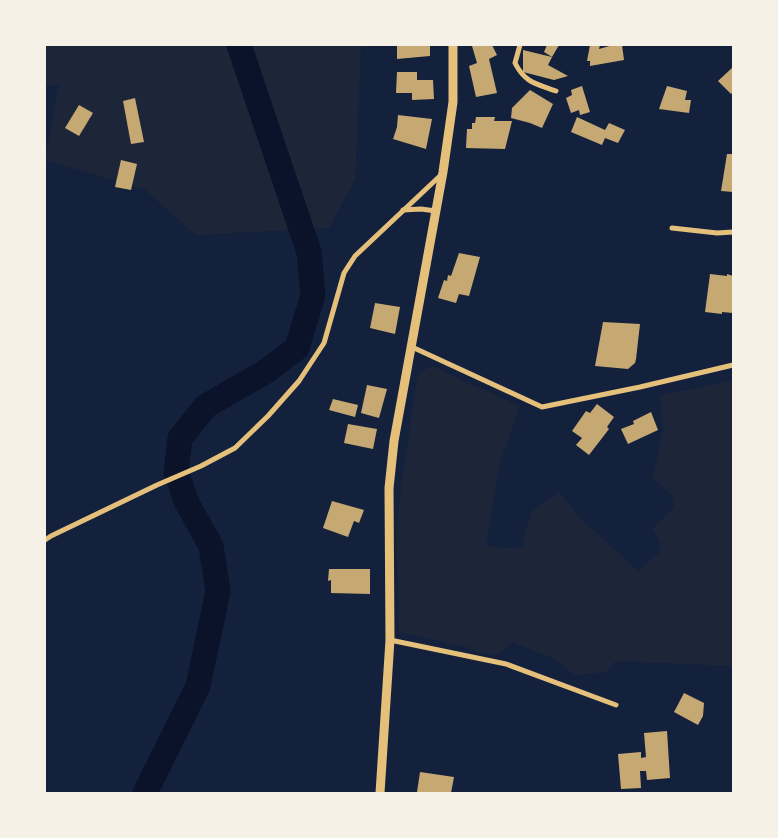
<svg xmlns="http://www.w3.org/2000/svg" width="778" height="838" font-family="'Nunito Sans',sans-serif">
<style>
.green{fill:#1d2539}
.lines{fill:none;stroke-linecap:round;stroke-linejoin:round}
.river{stroke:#0b132b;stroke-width:25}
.building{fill:#c6a872}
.minor{stroke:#e5c07b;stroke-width:5}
.tertiary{stroke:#e5c07b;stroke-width:9}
</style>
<rect width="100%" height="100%" fill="#14213d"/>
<g class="green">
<path d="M45 45H361L355 179 329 228 196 235 144 189 45 160 59 84 45 86Z"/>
<path d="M431 366 444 371 464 381 520 406 500 462 486 546 506 548 522 547 531 512 559 492 579 517 638 571 661 551 659 541 653 529 663 518 674 508 673 496 653 478 663 430 660 395 733 381V666L616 661 606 672 575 675 554 659 512 642 504 650 497 655 476 652 467 647 399 632 396 531 401 487 418 374Z"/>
</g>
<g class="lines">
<path class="river" d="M145 793 198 686 218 591 211 546 187 503 176 472 180 438 206 406 265 372 297 348 313 295 309 252 239 45"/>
</g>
<g class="building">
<path d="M397 45H430V56L397 59Z"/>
<path d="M475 45H492L497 55 489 59 497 93 476 97 469 66 477 63 472 46Z"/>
<path d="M547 45H559L552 57 544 52Z"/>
<path d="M590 45H600L599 49 613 45H622L624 60 590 66V61H587Z"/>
<path d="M523 50 552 57 548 65 568 76 554 80 523 72Z"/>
<path d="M733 67V92L731 94 718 81Z"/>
<path d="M397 72H417V80H433L434 99 412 100V93H396Z"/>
<path d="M582 86 590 112 580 115 579 110 571 113 566 98 572 95 571 90Z"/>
<path d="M667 86 687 91 685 100H691L689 113 659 109Z"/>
<path d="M530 90 553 104 542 128 530 123 511 118 512 108Z"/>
<path d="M135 98 144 142 131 144 123 101Z"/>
<path d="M79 105 93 113 79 136 65 128Z"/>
<path d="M398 115 432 119 426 149 393 139 397 127Z"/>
<path d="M476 117H495L494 121H512L505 149 466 148 467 129H472V123H475Z"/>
<path d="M577 117 605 130 609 123 625 130 618 143 605 138 602 145 571 132Z"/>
<path d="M727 154H733V192L721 191Z"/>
<path d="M121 160 137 164 131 190 115 187Z"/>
<path d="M459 253 480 257 469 296 459 294 456 303 438 298 444 280 447 281 448 275 451 276Z"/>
<path d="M710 274 727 276V274L733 276V313L722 312V314L705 312Z"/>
<path d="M375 303 400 307 395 334 370 328Z"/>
<path d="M603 322 640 324 636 359 635 363 628 369 595 366Z"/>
<path d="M367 385 387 389 379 418 361 413Z"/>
<path d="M333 399 358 405 355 417 329 410Z"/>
<path d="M597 404 614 417 607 427 609 429 589 455 576 445 582 438 572 431 586 411 590 413Z"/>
<path d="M651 412 658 430 628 444 621 429 634 424 633 421Z"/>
<path d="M348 424 377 429 373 449 344 443Z"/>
<path d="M332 501 364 510 359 523 354 521 348 537 323 528Z"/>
<path d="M329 569H370V594L331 593V580L328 581Z"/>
<path d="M684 693 704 703 703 716 698 725 674 712Z"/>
<path d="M667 731 670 778 647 780 646 771H640L641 788 621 789 618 754 641 752V758L646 757 644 733Z"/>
<path d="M420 772 454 777 451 793H424L417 792Z"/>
</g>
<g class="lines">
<g class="minor">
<path d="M520 45 515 63C525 83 537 84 556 91"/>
<path d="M403 210 421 209 436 211"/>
<path d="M672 228 717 233 733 232"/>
<path d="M412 347 542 407 640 387 733 365"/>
<path d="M45 540 51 536 157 485 201 466 235 448 268 416 299 381 324 343 344 273 355 256 442 174"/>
<path d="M390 640 506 664 616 705"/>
</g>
<path class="tertiary" d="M380 793 390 640 389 488 394 441 443 172 453 102V45"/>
</g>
<rect width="778" height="838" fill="none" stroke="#f6f1e7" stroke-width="92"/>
</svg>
